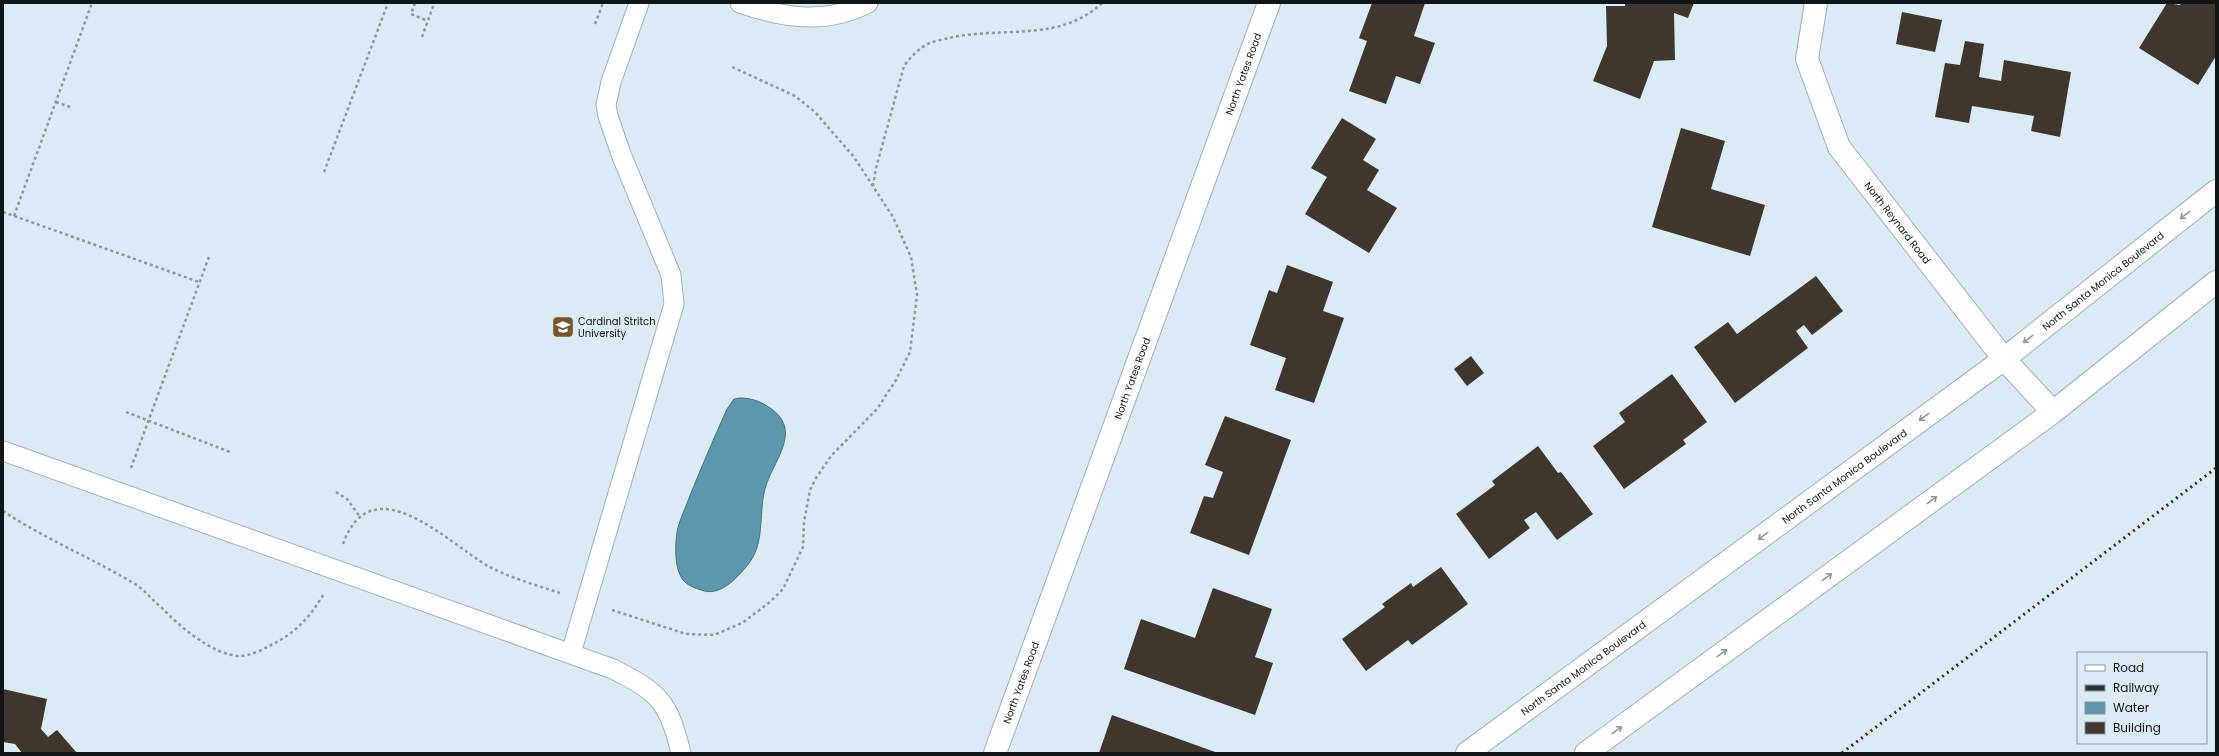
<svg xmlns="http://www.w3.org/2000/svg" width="2219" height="756" font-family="Poppins,sans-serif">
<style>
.water{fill:#5d96ad;stroke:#467080}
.building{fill:#3f372d}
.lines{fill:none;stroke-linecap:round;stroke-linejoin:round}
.service-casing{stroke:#a0b0b7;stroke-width:21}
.minor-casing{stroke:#a0b0b7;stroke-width:24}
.tertiary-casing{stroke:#a0b0b7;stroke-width:24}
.path{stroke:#8a979d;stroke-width:2.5;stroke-dasharray:3 3;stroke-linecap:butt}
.service{stroke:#fff;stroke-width:19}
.minor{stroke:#fff;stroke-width:22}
.tertiary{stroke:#fff;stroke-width:22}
.rail{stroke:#293133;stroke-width:3;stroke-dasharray:2 4;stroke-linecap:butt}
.oneway{stroke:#939697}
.labels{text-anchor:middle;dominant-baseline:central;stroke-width:4;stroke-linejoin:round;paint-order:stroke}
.street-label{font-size:10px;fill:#101618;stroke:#daebf3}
.poi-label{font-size:10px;fill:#101618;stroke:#daebf3;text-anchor:start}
</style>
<rect width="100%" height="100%" fill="#daebf3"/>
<path class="water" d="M740 398C753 398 762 402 773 410 802 433 772 462 765 489 758 515 766 545 746 567 735 580 719 597 701 590 695 588 689 586 685 582 674 572 675 546 677 532 679 521 685 509 689 498 701 468 714 438 727 409L734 399Z"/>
<g class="building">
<path d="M1372 3H1425L1414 36 1435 43 1420 84 1396 76 1386 104 1349 91 1367 41 1359 38Z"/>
<path d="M1625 3H1694L1688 18 1674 13 1675 60 1654 61 1640 99 1593 81 1607 46 1606 6H1625Z"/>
<path d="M2167 3 2180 5 2181 3H2216V56L2198 85 2139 48Z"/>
<path d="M1902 12 1942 20 1935 52 1896 44Z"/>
<path d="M1965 41 1984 44 1979 77 2001 81 2004 60 2071 72 2060 137 2031 131 2034 116 1972 106 1969 123 1935 117 1945 63 1960 65Z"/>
<path d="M1342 118 1376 139 1363 160 1379 170 1367 190 1397 208 1369 253 1305 214 1327 177 1311 168Z"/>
<path d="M1681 128 1725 141 1711 189 1765 205 1750 256 1652 227Z"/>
<path d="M1287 265 1333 282 1323 311 1344 318 1314 403 1275 390 1286 358 1250 345 1269 290 1277 293Z"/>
<path d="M1816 276 1843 311 1812 335 1804 325 1796 331 1808 348 1735 403 1694 347 1728 322 1737 334Z"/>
<path d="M1471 356 1484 373 1467 386 1454 369Z"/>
<path d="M1672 374 1707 422 1683 440 1686 444 1624 489 1593 446 1625 422 1619 413Z"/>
<path d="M1225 416 1291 440 1249 555 1190 533 1204 496 1213 498 1223 472 1205 465Z"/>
<path d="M1538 446 1558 473 1561 472 1593 514 1557 540 1536 512 1524 520 1530 528 1489 559 1456 514 1495 485 1492 481Z"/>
<path d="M1441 567 1468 604 1412 645 1408 640 1366 671 1342 639 1385 607 1382 604 1411 583 1413 587Z"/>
<path d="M1213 588 1272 609 1255 657 1273 663 1255 715 1124 669 1141 619 1195 638Z"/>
<path d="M3 689 47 699 41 729 48 737 57 730 77 753H22L15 744 3 742Z"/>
<path d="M1112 715 1218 753H1099Z"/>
</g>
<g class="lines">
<g class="service-casing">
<g id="service">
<path d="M740 3C783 18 826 25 868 3"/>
<path d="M3 451 613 669C660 693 668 701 681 753"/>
<path d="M571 653 674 304 671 275 621 154 608 116 606 105 611 82 639 3"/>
</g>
</g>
<g class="minor-casing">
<g id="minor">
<path id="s1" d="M1816 3 1807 59 1839 147 2004 359 2053 412"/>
<path id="s2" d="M995 753 1269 3"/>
</g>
</g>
<g class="tertiary-casing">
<g id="tertiary">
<path id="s3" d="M1467 753 2004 359 2216 191"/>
<path d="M1586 753 2053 412 2216 282"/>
</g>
</g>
<g class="path">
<path d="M415 3 411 14 428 21"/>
<path d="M595 24 603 3"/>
<path d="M422 37 434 4"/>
<path d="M56 102 73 108"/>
<path d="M324 172 388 3"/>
<path d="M873 186 876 168 904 66C910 58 917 50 926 45 932 41 942 40 949 38 1000 26 1060 43 1102 3"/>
<path d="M3 212 199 282"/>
<path d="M14 216 92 3"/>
<path d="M126 412 230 452"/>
<path d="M131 468 210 254"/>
<path d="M336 492 347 499 360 517"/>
<path d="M3 511C45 539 92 558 135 584 146 591 152 600 162 608 179 626 212 654 238 656 249 656 260 651 269 646 294 634 309 619 323 595"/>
<path d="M343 544C372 464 448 543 488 566 510 578 536 585 560 593"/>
<path d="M612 610 686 634 714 635 742 623 770 602 783 589 803 547 804 522 810 490 816 478 831 456 877 409 896 380 910 352 917 295 911 257 893 217 854 157 815 112 795 96 732 67"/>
</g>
<use href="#service" class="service"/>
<use href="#minor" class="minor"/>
<use href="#tertiary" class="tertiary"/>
<path class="rail" d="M1842 753 2216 468"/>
</g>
<defs><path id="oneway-shaft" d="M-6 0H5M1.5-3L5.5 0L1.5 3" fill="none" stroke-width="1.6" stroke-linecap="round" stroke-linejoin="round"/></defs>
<g class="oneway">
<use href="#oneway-shaft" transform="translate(2185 215) rotate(142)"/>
<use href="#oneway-shaft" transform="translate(2028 339) rotate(142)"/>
<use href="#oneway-shaft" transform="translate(1924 417) rotate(144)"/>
<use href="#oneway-shaft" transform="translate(1932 500) rotate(-36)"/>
<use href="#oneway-shaft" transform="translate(1763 536) rotate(144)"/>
<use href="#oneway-shaft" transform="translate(1827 577) rotate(-36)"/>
<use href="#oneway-shaft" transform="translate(1722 653) rotate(-36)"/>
<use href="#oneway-shaft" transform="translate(1617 730) rotate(-36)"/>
</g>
<defs>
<g id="school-square" transform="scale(1.15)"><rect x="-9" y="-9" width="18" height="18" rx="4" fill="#74552a" stroke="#daebf3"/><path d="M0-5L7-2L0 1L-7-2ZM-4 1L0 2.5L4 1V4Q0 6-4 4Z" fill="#fff"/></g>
</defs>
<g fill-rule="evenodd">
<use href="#school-square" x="563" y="327"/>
</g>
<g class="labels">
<g class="street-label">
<text stroke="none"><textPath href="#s2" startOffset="723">North Yates Road</textPath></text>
<text stroke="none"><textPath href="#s1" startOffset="246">North Reynard Road</textPath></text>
<text stroke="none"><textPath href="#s3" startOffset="792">North Santa Monica Boulevard</textPath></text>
<text stroke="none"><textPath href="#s2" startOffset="399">North Yates Road</textPath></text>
<text stroke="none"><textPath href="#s3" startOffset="468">North Santa Monica Boulevard</textPath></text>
<text stroke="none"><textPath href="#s3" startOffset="144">North Santa Monica Boulevard</textPath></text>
<text stroke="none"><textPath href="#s2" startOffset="75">North Yates Road</textPath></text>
</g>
<g class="poi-label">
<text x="578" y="321">Cardinal Stritch<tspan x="578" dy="12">University</tspan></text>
</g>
</g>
<rect width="2219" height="756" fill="none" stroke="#101618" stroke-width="8"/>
<rect x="2077" y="652" width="130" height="92" fill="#daebf3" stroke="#89969b"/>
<rect x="2085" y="665" width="20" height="6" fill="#ffffff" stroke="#89969b"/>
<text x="2113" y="672" font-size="12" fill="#101618">Road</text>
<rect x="2085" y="685" width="20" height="6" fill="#293133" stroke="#89969b"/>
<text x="2113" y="692" font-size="12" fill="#101618">Railway</text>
<rect x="2085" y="702" width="20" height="12" fill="#5d96ad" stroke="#89969b"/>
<text x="2113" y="712" font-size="12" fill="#101618">Water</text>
<rect x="2085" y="722" width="20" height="12" fill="#3f372d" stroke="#89969b"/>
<text x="2113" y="732" font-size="12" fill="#101618">Building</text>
</svg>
